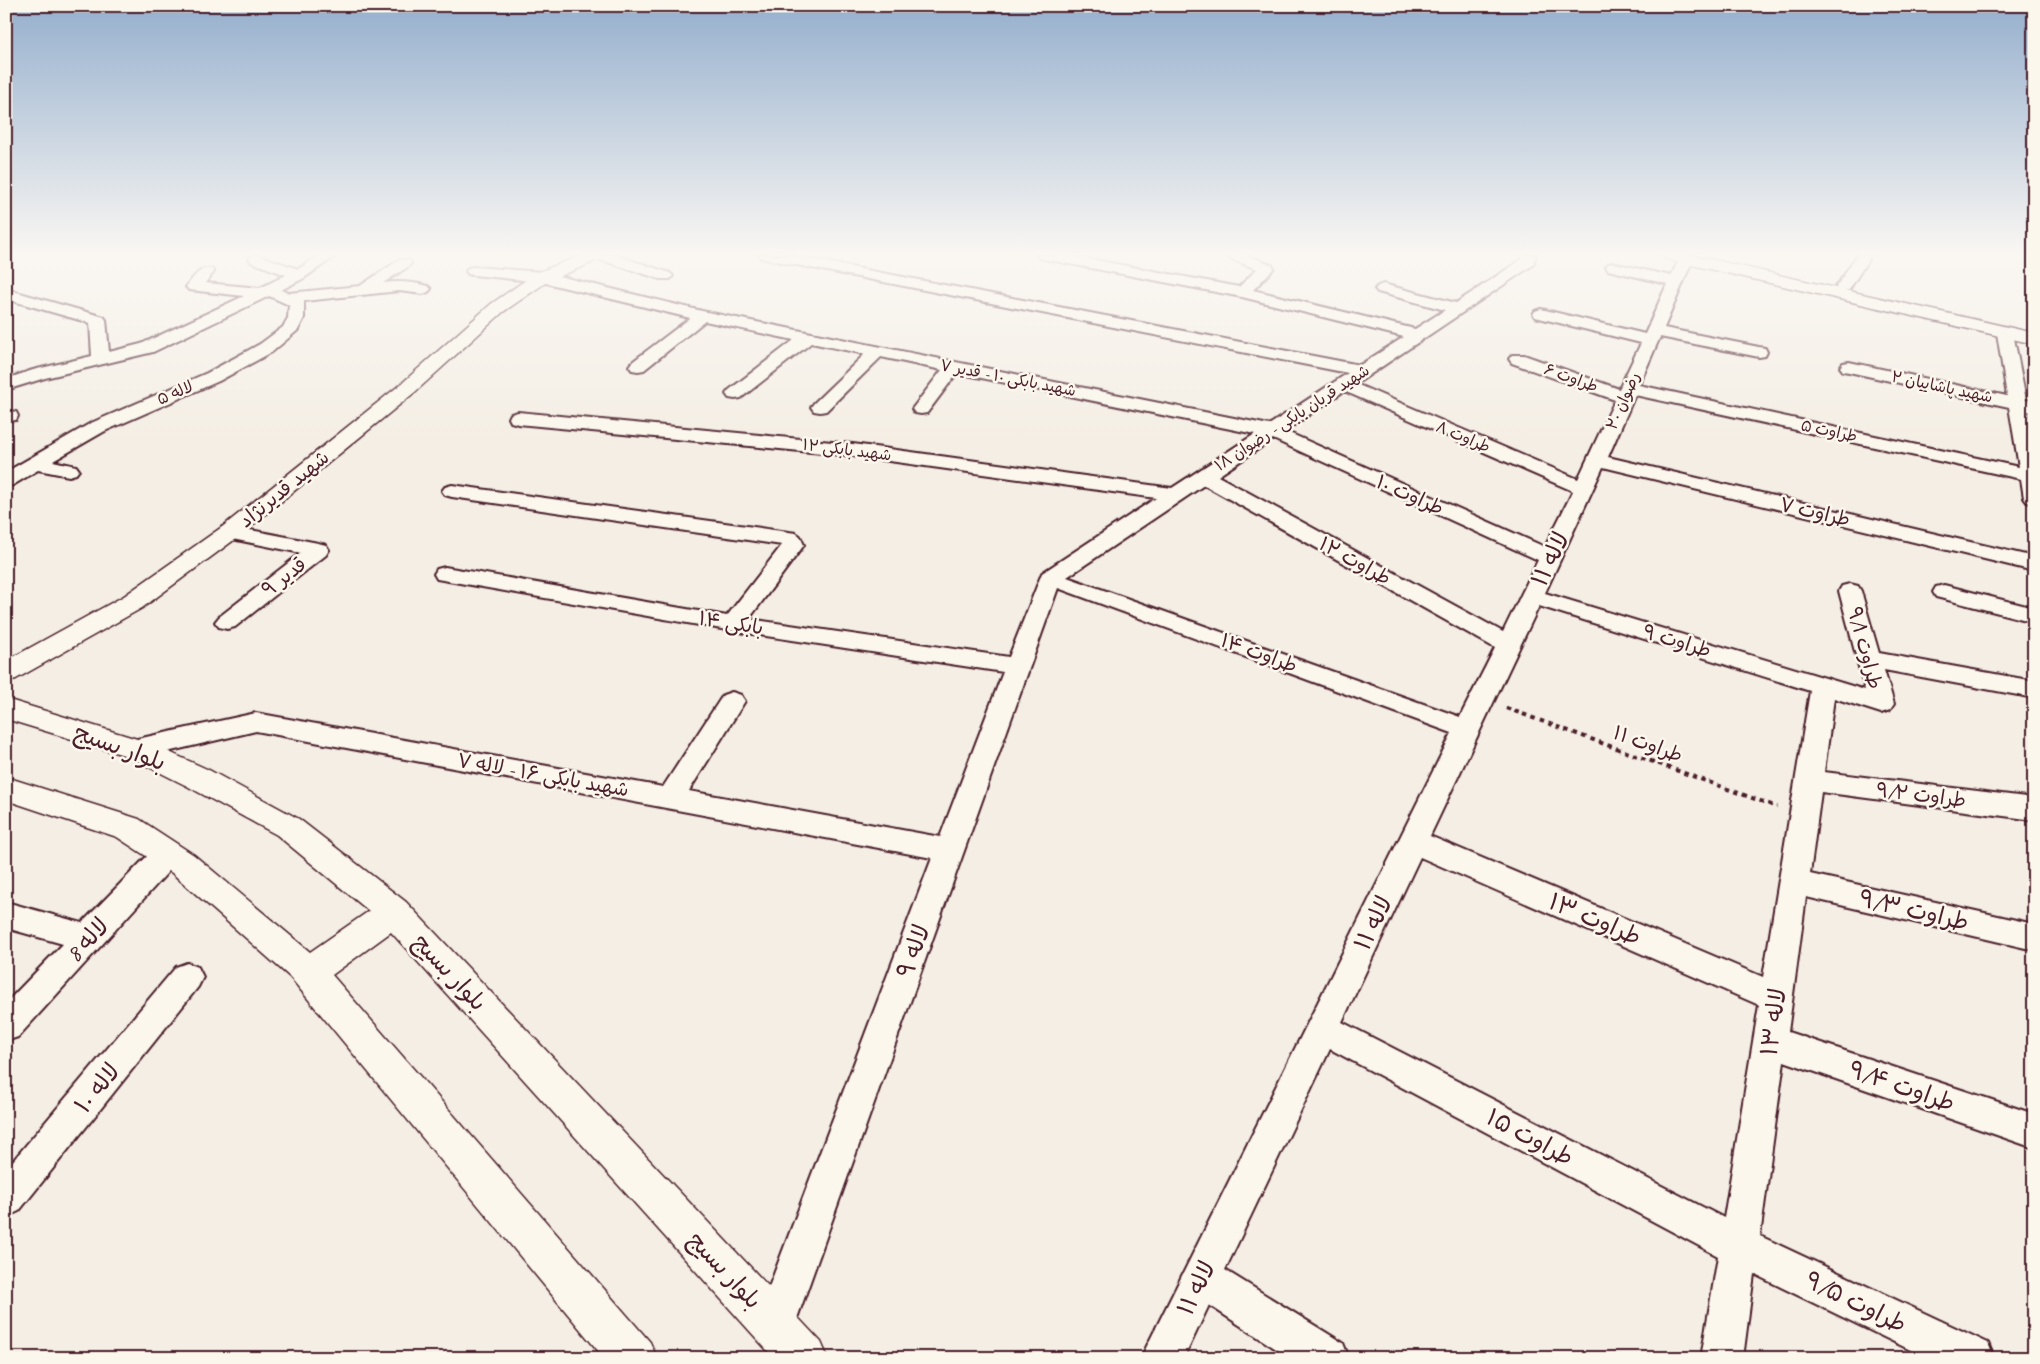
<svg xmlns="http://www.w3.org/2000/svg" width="2040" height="1364" font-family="Caveat,'Playpen Sans Arabic',sans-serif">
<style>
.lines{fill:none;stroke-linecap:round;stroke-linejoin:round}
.street-casing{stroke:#4a1f2b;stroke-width:4}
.secondary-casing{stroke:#4a1f2b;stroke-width:3}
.primary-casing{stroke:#4a1f2b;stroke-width:3}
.path{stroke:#4a1f2b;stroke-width:4;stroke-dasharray:4.5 4.5;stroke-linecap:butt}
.street{fill:#fbf7ec;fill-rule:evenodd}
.secondary{fill:#fbf7ec;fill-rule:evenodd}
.primary{fill:#fbf7ec;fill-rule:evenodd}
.labels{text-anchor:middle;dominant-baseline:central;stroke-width:5;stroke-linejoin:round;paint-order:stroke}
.far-street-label{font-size:16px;fill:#4a1f2b;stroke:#fbf7ec}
.street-label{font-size:20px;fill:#4a1f2b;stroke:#fbf7ec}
.near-street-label{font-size:24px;fill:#4a1f2b;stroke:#fbf7ec}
</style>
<rect width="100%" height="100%" fill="#f4eee4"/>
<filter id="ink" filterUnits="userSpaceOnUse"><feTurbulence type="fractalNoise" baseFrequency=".02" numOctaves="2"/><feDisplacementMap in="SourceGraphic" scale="10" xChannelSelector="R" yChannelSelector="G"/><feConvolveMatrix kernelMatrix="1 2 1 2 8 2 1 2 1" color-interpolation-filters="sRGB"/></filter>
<g filter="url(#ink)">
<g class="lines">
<g class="street-casing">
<g id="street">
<path d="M258 255 298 269 320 255H337L304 278 281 290 289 293 360 286 399 260H409L411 263 409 266 383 283C399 281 413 282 428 286L431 289 428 292 423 294 399 291 304 301V318L298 330 272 352 219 381 105 431 53 461 76 466 79 470 76 474 69 476 38 470 13 485 6 487V472L91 423 207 373 260 344 283 327 288 318 289 305 269 296 153 352 45 378 6 390V379L33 370 92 356 90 323 6 299V289L104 317 106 320 109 352 141 344 244 296 189 290 186 287C193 278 200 266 212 269L214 272 205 283 260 288 286 275 251 262 249 259 251 256Z"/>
<path d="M593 255H615L670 273 673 276 670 279H660L595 258Z"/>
<path d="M759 255H789L1360 365 1404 337 1242 297 1044 259 1039 258 1037 255H1068L1239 287 1257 269 1228 258 1226 255H1246L1272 265 1274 268 1253 290 1415 329 1445 310 1378 292 1375 289 1378 286 1383 284 1456 303 1521 260 1522 255H1536L1533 265 1356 384 1578 479 1615 400 1512 363 1509 359 1512 355H1524L1619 389 1641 343 1535 317 1533 314 1535 311 1541 309 1645 334 1667 284 1608 270 1606 267 1608 264 1613 263 1671 276 1681 256H1691L1693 259 1664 328 1759 347 1765 348 1767 352 1765 356 1759 357 1660 337 1639 385 2019 467 2009 407 1849 372 1843 371 1840 367 1843 363 1849 362 2007 396 1997 333 1999 330H2011L2013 333 2026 400 2034 401V412L2028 411 2034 442V504L2027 502 2024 498 2021 479 1635 395 1608 457 2034 557V571L1603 467 1545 593 1865 690 1839 591 1842 586 1850 584 1858 586 1861 591 1879 653 2034 681V698L1884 670 1894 704 1890 710 1881 713 1834 698 1824 772 2034 798V820L1821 792 1810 874 2034 924V950L1806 897 1788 1032 2034 1114V1148L1784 1061 1760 1236 1988 1343 1994 1358H1927L1754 1274 1743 1358H1701L1718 1256 1330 1049 1225 1270 1343 1343 1349 1358H1290L1209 1305 1184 1358H1141L1452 733 1058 588 795 1324 789 1338 775 1344 761 1338 755 1324 932 858 256 731 137 759 128 756 124 749 128 742 137 739 256 713 663 787 723 695 732 692 741 695 745 701 689 791 940 837 1003 672 733 631 437 579 434 574 437 569 445 567 727 616 782 545 452 497 445 495 442 491 445 487 452 485 796 533 800 536 804 545 749 619 1009 657 1042 573 1156 498 853 456 518 424 511 422 509 418 511 414 518 412 853 444 1172 488 1255 434 957 373 927 413 921 414 915 413 912 409 942 370 881 357 826 411 820 412 814 411 811 407 814 403 865 354 811 343 741 398 735 399 729 398 726 394 729 390 794 340 705 321 644 370 638 371 632 370 629 366 632 362 690 318 542 282 473 275 468 274 466 271 468 268 473 267 542 272 702 311 1269 425 1348 373 766 259 761 258ZM1344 391 1573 491 1545 547 1285 431ZM1273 439 1538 560 1503 632 1218 476ZM1204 485 1495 648 1460 717 1067 577ZM1539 606 1810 691 1763 977 1430 836ZM1420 857 1759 1005 1724 1218 1342 1022Z"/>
<path d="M1857 255H1871L1849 290H1839L1836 287Z"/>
<path d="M6 410 16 412 18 416 16 420 6 421Z"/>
<path d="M230 526 318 543 326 545 329 550 326 555 235 627 227 629 219 627 215 622 219 617 301 553 222 537 219 532 222 527Z"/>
<path d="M1944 585 2034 608V622L1936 597 1933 592 1936 587Z"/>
<path d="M167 843 177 846 182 854 177 862 18 1037 6 1041V1003L63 944 6 928V902L82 923 157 846Z"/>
<path d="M187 963 198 967 203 977 198 987 19 1211 6 1217V1169L176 967Z"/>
</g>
</g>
<g class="secondary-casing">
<path id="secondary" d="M583 255H605L603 258 548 281 503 312 415 392 238 537 142 608 16 679 6 682V661L124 596 222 527 401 384 491 304 536 273Z"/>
</g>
<g class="primary-casing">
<g id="primary">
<path d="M1662 255H1691L2034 333V344L1670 260 1664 258Z"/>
<path d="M6 699 147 742 209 770 299 819 406 902 821 1342 828 1358H774L391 932 332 975 650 1342 657 1358H604L290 977 172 873 117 837 6 800V777L139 819 194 855 310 952 369 911 277 835 187 786 127 756 6 719Z"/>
</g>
</g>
<path class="path" d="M1506 708 1777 807"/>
<use href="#street" class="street"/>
<use href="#secondary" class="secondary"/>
<use href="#primary" class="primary"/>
</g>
</g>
<linearGradient id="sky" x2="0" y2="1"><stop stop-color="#95afcd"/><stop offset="0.57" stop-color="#faf7f3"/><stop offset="1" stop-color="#faf7f3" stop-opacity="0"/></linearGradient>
<rect width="2040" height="446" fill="url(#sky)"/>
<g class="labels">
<g class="far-street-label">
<text transform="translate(1008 378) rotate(11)">شهید بابکی ۱۰ - قدیر ۷</text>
<text transform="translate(1571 378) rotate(20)">طراوت ۶</text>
<text transform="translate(1942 387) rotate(12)">شهید پاشاییان ۲</text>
<text transform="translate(175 393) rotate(-23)">لاله ۵</text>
<text transform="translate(1623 401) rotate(-66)">رضوان ۲۰</text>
<text transform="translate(1292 418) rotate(-33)">شهید قربان بابکی - رضوان ۱۸</text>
<text transform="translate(1829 431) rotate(12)">طراوت ۵</text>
<text transform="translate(1463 437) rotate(23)">طراوت ۸</text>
<text transform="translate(847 450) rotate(7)">شهید بابکی ۱۲</text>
</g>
<g class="street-label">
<text transform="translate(284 489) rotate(-39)">شهید قدیرنژاد</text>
<text transform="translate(1410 495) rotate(24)">طراوت ۱۰</text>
<text transform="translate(1815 512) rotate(13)">طراوت ۷</text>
<text transform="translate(1355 561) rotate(29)">طراوت ۱۲</text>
<text transform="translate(284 577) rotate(-38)">قدیر ۹</text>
<text transform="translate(731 623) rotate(9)">بابکی ۱۴</text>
<text transform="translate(1677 641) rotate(17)">طراوت ۹</text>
<text transform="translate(1865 648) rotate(75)">طراوت ۹/۱</text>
<text transform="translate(1259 653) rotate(20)">طراوت ۱۴</text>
<text transform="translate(1648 744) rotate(20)">طراوت ۱۱</text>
<text transform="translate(543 775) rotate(10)">شهید بابکی ۱۶ - لاله ۷</text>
<text transform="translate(1921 795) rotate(7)">طراوت ۹/۲</text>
</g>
<g class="near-street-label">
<text transform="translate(1550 559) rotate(-64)">لاله ۱۱</text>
<text transform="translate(120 747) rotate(20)">بلوار بسیج</text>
<text transform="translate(1914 910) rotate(13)">طراوت ۹/۳</text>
<text transform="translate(1595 919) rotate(23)">طراوت ۱۳</text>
<text transform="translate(1373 923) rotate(-64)">لاله ۱۱</text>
<text transform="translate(87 940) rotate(-47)">لاله 8</text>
<text transform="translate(913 951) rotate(-70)">لاله ۹</text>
<text transform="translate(450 972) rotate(47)">بلوار بسیج</text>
<text transform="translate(1773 1022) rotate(-82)">لاله ۱۳</text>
<text transform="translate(1902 1086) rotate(19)">طراوت ۹/۴</text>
<text transform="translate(97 1088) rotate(-51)">لاله ۱۰</text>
<text transform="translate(1530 1137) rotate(28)">طراوت ۱۵</text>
<text transform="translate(725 1270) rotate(47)">بلوار بسیج</text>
<text transform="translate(1196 1288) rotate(-64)">لاله ۱۱</text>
<text transform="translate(1856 1302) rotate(26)">طراوت ۹/۵</text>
</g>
</g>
<rect width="2040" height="1364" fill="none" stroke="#fbf7ec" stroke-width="25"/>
<rect x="12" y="12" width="2015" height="1339" fill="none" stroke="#4a1f2b" stroke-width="2" filter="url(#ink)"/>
</svg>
